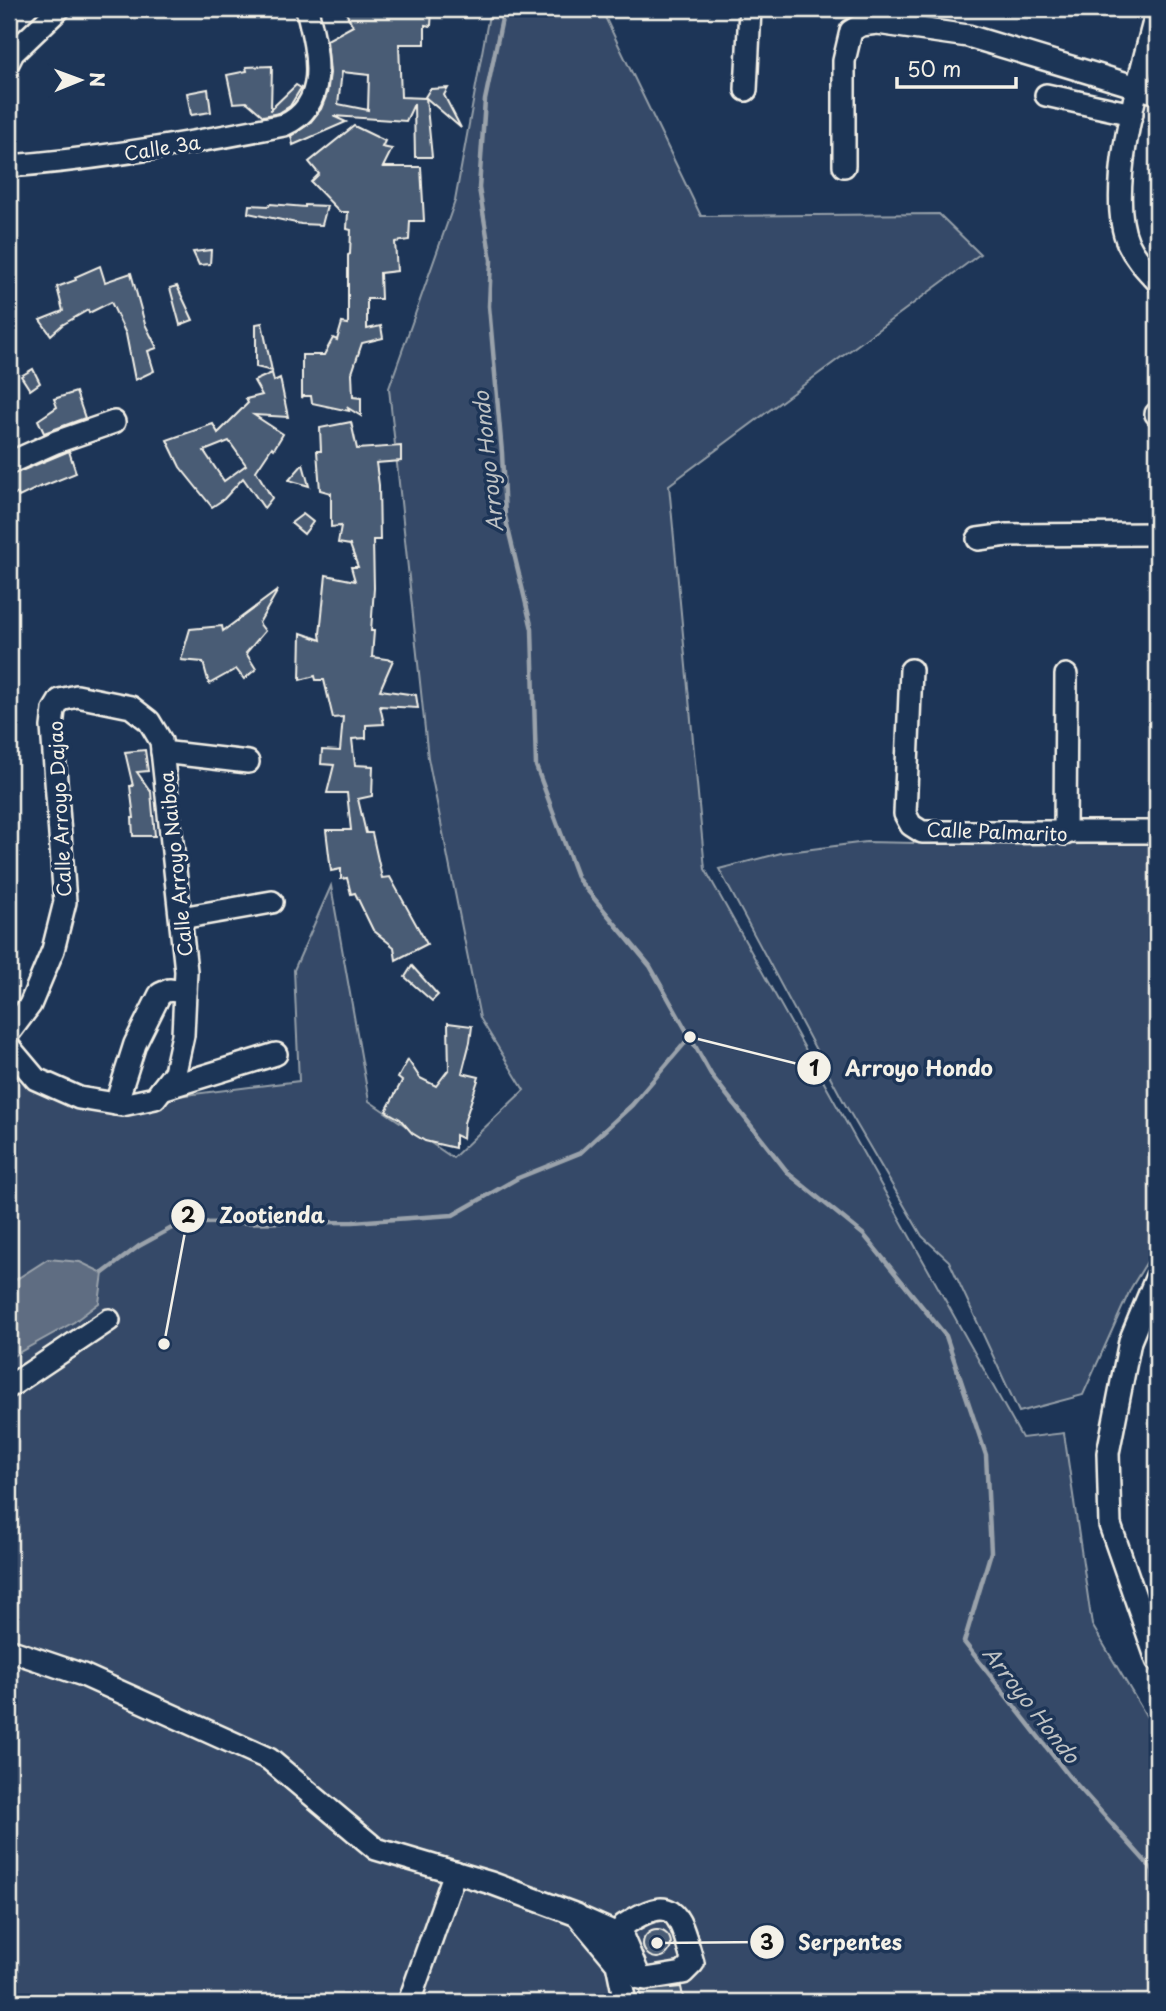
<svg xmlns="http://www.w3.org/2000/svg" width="1166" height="2011" font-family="'Playpen Sans',sans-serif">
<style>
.green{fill:#354a67;stroke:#949ea8;stroke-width:2}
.water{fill:#5e6d82;stroke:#9aa2ab;stroke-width:2}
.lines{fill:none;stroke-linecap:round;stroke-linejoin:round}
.stream{stroke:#9aa2ab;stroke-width:4.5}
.building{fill:#485b74;stroke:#f4f1e8;stroke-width:2;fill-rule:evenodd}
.minor-casing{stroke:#f4f1e8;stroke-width:26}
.minor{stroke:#1d3557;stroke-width:21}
.labels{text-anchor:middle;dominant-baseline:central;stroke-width:7;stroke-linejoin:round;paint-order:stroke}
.street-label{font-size:19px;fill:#f4f1e8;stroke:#1d3557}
.water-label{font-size:21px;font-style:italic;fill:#c0c3c4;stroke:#1d3557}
.leader{fill:none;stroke:#f4f1e8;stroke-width:2.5}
.callout-dot{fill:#f4f1e8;stroke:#1d3557;stroke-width:2.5}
.mark-label{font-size:21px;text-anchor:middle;font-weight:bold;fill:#111}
.callout-label{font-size:21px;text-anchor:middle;font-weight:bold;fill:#f4f1e8;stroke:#1d3557;stroke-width:7;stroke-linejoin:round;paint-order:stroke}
</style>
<rect width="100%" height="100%" fill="#1d3557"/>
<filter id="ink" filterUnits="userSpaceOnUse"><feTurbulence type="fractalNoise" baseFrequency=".0143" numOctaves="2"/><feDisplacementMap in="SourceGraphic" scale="14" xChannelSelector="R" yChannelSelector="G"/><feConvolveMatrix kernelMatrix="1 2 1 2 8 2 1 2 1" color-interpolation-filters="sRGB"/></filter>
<g filter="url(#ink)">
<g class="green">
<path d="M490 9H605V17L701 216 939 214 980 254 669 485 705 869 1022 1438 1064 1433 1092 1625 1157 1734V2002H9V1051L90 1107 299 1081 294 970 331 886 369 1101 453 1158 524 1090 480 1018 428 758 389 388 455 201Z"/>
<path d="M866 842 1017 845 1157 843V1245L1131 1288 1083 1395 1019 1412 949 1261 922 1236 846 1106 719 869 781 853Z"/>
</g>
<path class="water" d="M48 1259 80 1262 103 1273 99 1303 74 1322 9 1358V1284Z"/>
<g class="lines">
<g class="stream">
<path d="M504 9 485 100 479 188 491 260 489 306 502 453 505 516 532 629 536 766 578 879 650 966 712 1076 789 1174 864 1235 946 1336 986 1455 991 1552 964 1642 1069 1776 1153 1870 1157 1922"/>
<path d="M103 1273 139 1246 181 1223 353 1222 453 1215 518 1178 580 1153 632 1105 690 1037"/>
</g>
</g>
<g class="building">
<path d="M344 9H432L431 26 425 25V44H399L401 97 426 98 432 157H415L414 104 406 121 333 116 346 122 293 145 291 136 309 124 321 109 327 94 330 73 327 40 353 26ZM342 72 369 75 368 110 338 104Z"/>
<path d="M272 66 271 109 296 85 301 88 290 106 279 113 263 116 247 102 233 103 227 75 247 71 246 67Z"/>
<path d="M448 88 444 95 461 128 425 97 430 89Z"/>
<path d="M208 89 211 112 191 115 187 93Z"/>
<path d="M354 126 385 141 382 147 392 149 383 167H421L424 221H410L409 240 395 242 397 271 380 273 381 299H367V329L381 326 383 338 362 343 352 373 353 397 361 398V416L348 408 349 411 312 403 311 396H303L302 398V355H324L333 338 337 340 342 323 348 324V255L350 254 351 230 347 229 348 212H340L311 182 319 174 309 162Z"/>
<path d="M270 204 305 207V205L327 206 322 225 301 224 248 213 249 205 269 206Z"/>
<path d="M211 250 210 264 199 265 193 252Z"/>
<path d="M100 266 105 282 131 273 145 324 157 348 148 351 154 371 135 380 126 334 111 302 89 313 88 310 62 325 51 335 40 320 63 311 57 287 76 280 75 277Z"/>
<path d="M177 286 193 320 180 325 170 288Z"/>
<path d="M262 323 272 371 256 367V324Z"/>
<path d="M33 369 40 383 30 390 21 376Z"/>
<path d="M272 373 274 381 280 378 288 417 254 415 283 434 274 449 272 447 256 471 272 498 264 508 243 478 224 499 212 507 180 467 167 440 213 424 218 433 248 403 246 399 262 395 254 381ZM229 441 246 465 224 481 204 451Z"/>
<path d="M76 392 85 418 44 433 38 420 57 407 54 399Z"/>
<path d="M351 422 357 449 401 446V461L376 463 379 485 380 540H373L374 588 371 631H374L372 657 393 660 380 690 416 695 418 708 380 706 384 724 366 725V738L352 739 355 765 373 766 372 796 358 799 366 833H372L382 878 390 877 427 944 396 960 394 947 373 930 355 893 351 894 347 878 341 879V869L331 871 326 830H351L347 793H327L334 765 321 764 322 750 340 751 343 717 333 718 324 680H316L315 676 300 680 301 633 321 640 320 634 326 575 355 581 351 567H358L350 545 338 543 341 526 331 527V493L320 490 317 451H321L320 428Z"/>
<path d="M69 451 76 473 41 487V486L19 497 17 493 9 497V476Z"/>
<path d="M303 464 309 486 289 480Z"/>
<path d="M303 514 313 522 304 534 291 523Z"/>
<path d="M278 590 259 623 265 631 246 653 256 669 244 679 236 669 209 684 203 662 181 660 190 629 222 626 223 631Z"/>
<path d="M145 750 148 771 137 772 151 792 155 836H133L132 818H134L130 786H133L125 752Z"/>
<path d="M412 966 438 995 432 1001 405 977Z"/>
<path d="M448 1023 472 1026 470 1042 462 1073 479 1077 464 1123 463 1139 455 1135V1148L425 1141 412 1133 400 1119 386 1111 402 1081 398 1078 408 1060 420 1078 436 1086 449 1069Z"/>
<circle cx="657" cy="1944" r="14"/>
<path d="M681 1987 684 2002H642L640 1991Z"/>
</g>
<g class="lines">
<g class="minor-casing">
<g id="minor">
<path d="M1157 10C1143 67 1104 189 1128 243 1135 258 1146 269 1157 281"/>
<path d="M9 61 13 53 59 9"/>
<path d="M746 90 750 9"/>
<path d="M1046 95 1132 114"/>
<path d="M9 166C101 159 193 143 284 125 332 104 316 47 307 9"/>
<path d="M844 166V61L851 31 861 25 877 23 968 36 1157 93"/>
<path d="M1156 414H1157"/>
<path d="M9 463 56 442 114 422"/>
<path d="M978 539 1007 535 1157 534"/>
<path d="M911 670 905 814 911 825 922 832H1157"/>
<path d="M162 752 248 762"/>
<path d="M1065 834 1066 675"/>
<path d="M181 918 272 902"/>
<path d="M9 1033 30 1005 53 950 65 902 52 727 54 710 60 700 77 696 131 707 149 721 161 741 186 971 183 1035 175 1072 155 1098 122 1105 79 1098 36 1079 9 1047"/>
<path d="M162 1089 276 1054"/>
<path d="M116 1104 135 1044 160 994 169 990 185 992"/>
<path d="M1157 1276 1130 1341 1108 1453 1110 1525 1157 1660"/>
<path d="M9 1387 109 1320"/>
<path d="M9 1650 83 1675 269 1759 376 1849 491 1883 577 1915 617 1963 625 2002"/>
<path d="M584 1919 622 1936 640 1978 646 1979 683 1973 693 1963C679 1915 676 1891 624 1925L622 1936"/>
<path d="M409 2002 455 1872"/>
</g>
</g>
<use href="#minor" class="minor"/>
</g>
</g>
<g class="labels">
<g class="street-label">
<text transform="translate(162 147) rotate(-9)">Calle 3a</text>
<text transform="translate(59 809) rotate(-93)">Calle Arroyo Dajao</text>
<text transform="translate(997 831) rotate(2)">Calle Palmarito</text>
<text transform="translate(175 864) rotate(-96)">Calle Arroyo Naiboa</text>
</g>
<g class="water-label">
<text transform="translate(487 462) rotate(-96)">Arroyo Hondo</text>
<text transform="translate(1032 1704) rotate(52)">Arroyo Hondo</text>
</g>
</g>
<path class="leader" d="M690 1037L814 1068M164 1344L188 1216M657 1943L767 1942"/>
<g class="callout-dot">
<circle cx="690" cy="1037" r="7"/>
<circle cx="164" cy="1344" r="7"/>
<circle cx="657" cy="1943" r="7"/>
<circle cx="814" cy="1068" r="18"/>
<circle cx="188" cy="1216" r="18"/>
<circle cx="767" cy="1942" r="18"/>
</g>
<g class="mark-label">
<text x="814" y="1076">1</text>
<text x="188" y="1223">2</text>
<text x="767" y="1950">3</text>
</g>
<g class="callout-label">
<text x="919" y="1076">Arroyo Hondo</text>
<text x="272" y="1223">Zootienda</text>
<text x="850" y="1950">Serpentes</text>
</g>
<rect width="1166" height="2011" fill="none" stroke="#1d3557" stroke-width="35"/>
<rect x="18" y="18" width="1131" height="1976" fill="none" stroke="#f4f1e8" stroke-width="2.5" filter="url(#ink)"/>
<g transform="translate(80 80) rotate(89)" stroke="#1d3557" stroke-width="5" paint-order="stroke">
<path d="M0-5L12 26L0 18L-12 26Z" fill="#f4f1e8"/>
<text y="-10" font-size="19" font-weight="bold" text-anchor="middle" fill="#f4f1e8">N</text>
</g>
<path d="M897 77v10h119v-10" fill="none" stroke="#f4f1e8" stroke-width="3.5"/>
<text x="907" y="77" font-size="21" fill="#f4f1e8" stroke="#1d3557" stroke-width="5" paint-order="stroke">50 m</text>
</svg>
